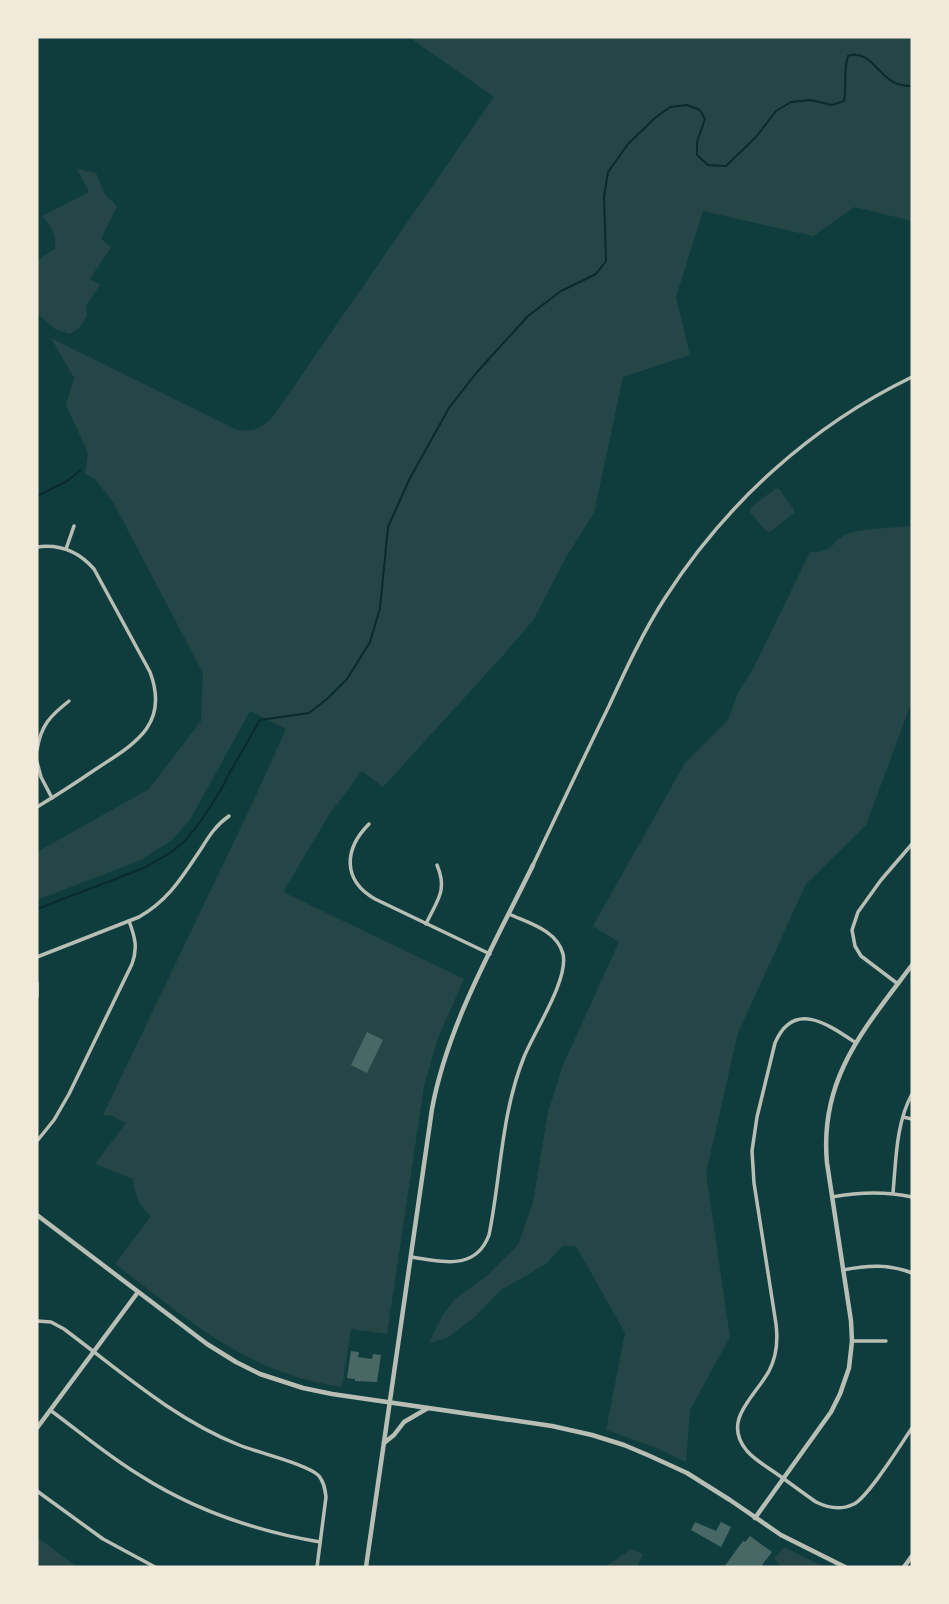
<svg xmlns="http://www.w3.org/2000/svg" width="949" height="1604" font-family="Ubuntu,sans-serif">
<style>
.green{fill:#244646}
.lines{fill:none;stroke-linecap:round;stroke-linejoin:round}
.stream{stroke:#0a2a2b;stroke-width:2}
.building{fill:#486865}
.minor{stroke:#b8beb3;stroke-width:3.5}
.tertiary{stroke:#b8beb3;stroke-width:4.5}
</style>
<rect width="100%" height="100%" fill="#0f3d3e"/>
<g class="green">
<path d="M409 37H912V221L855 207 813 236 703 211 676 297 690 355 623 377 594 513 565 559 534 619 507 651 383 787 362 771 329 815 283 892 464 979 438 1038 424 1086 387 1334 351 1329 342 1387C246 1373 189 1320 115 1264L151 1216C138 1206 135 1194 133 1179L95 1164 126 1123 112 1116 103 1115 252 804 286 729 250 711 191 818 172 840 141 860 37 900V852L149 789 201 721 203 673 113 502 95 479 85 474 88 453 66 405 74 378 51 338 237 430C254 431 260 430 272 418L494 97Z"/>
<path d="M77 169 96 173 105 195 117 206 101 239 111 247 90 279 100 285 86 305 87 316 78 329 70 334 55 329 37 313V260L55 249C56 234 53 227 42 216L89 192Z"/>
<path d="M775 489H779L794 509V513L770 532 766 531 750 512 751 507Z"/>
<path d="M912 526V701L866 825 806 884 738 1033 706 1173 730 1337 690 1410 686 1462 654 1447 606 1430 625 1333 576 1246H562L546 1264 501 1290 475 1317 447 1338 429 1343 442 1316 455 1299 488 1275 518 1245 533 1202 548 1112 563 1065 619 942 593 926 685 763 728 720 738 693 754 667 810 552C836 553 830 540 850 533 868 528 893 528 912 526Z"/>
<path d="M37 1537 77 1567H37Z"/>
<path d="M784 1547 824 1567H783L774 1559Z"/>
<path d="M631 1549 643 1554 637 1567H605Z"/>
</g>
<g class="lines">
<g class="stream">
<path d="M37 496 67 481 81 470"/>
<path d="M37 909 144 868 170 853 185 841 201 821 222 788 230 772 260 720 309 713 327 699 347 679 370 642 380 608 388 527 410 478 449 408 477 372 528 316 561 291 596 274 606 261 604 197 608 172 628 144 655 118 670 107 687 105 700 110 705 119 697 142V155L708 165 726 166 756 137 776 111 791 102 811 100 832 105 844 101C847 84 843 72 848 56 869 49 878 75 895 83 900 85 907 86 912 86"/>
</g>
</g>
<g class="building">
<path d="M367 1032 383 1040 367 1073 351 1065Z"/>
<path d="M351 1351 359 1352 358 1357 372 1359 373 1354 381 1355 377 1382 355 1381V1379L347 1378Z"/>
<path d="M695 1522 716 1531 721 1522 731 1527 721 1547 691 1530Z"/>
<path d="M750 1536 772 1552 762 1565 765 1567H724L743 1541 745 1542Z"/>
</g>
<g class="lines">
<g class="minor">
<path d="M37 547C59 544 79 552 94 569L150 672C170 725 134 744 96 769 77 782 57 795 37 807"/>
<path d="M66 549 74 526"/>
<path d="M37 750C41 725 50 716 69 701"/>
<path d="M37 762 41 777 52 798"/>
<path d="M369 824C344 849 342 880 375 899L490 954"/>
<path d="M533 865C558 812 583 759 609 706 626 669 643 632 665 598 726 503 811 426 912 377"/>
<path d="M426 924C437 900 448 891 437 865"/>
<path d="M37 957 139 917C169 900 182 877 201 849 209 836 216 825 229 816"/>
<path d="M37 983V996"/>
<path d="M898 984 861 956 855 946 852 930 858 912 881 880 912 844"/>
<path d="M856 1043C829 1025 794 999 775 1043L757 1117 752 1151 754 1183 776 1324C778 1340 777 1356 769 1371 755 1397 721 1420 747 1451 755 1460 767 1467 777 1474 790 1483 803 1493 816 1502 828 1508 842 1510 854 1504 869 1496 901 1444 912 1428"/>
<path d="M903 1117 912 1119"/>
<path d="M37 1141 54 1120 69 1094 132 964C138 948 135 937 129 921"/>
<path d="M893 1193C896 1160 896 1123 912 1094"/>
<path d="M832 1197C859 1192 885 1191 912 1197"/>
<path d="M411 1257C441 1261 475 1272 489 1235 501 1176 501 1114 524 1057 534 1032 569 979 563 954 557 930 528 923 509 914"/>
<path d="M843 1270C868 1265 889 1264 912 1273"/>
<path d="M37 1321 51 1322 64 1329C120 1371 174 1419 239 1445 256 1452 310 1465 319 1476 324 1482 325 1489 326 1497L317 1567"/>
<path d="M852 1341H886"/>
<path d="M50 1410C80 1432 109 1457 141 1476 196 1511 256 1531 320 1542"/>
<path d="M37 1491 103 1539 155 1567"/>
</g>
<g class="tertiary">
<path d="M37 1215 207 1344 236 1362 260 1374 303 1388 332 1394 552 1426 592 1435 624 1445 650 1456 687 1473 730 1500 781 1535 845 1567"/>
<path d="M37 1428 138 1292"/>
<path d="M384 1443 394 1435 404 1422 428 1408"/>
<path d="M755 1518 831 1412 840 1394 849 1368 852 1341 851 1321 827 1163C819 1078 865 1028 912 965"/>
<path d="M366 1567 432 1109C448 1023 495 943 533 865"/>
<path d="M904 1567 912 1556"/>
</g>
</g>
<rect width="949" height="1604" fill="none" stroke="#f1e9da" stroke-width="77"/>
</svg>
